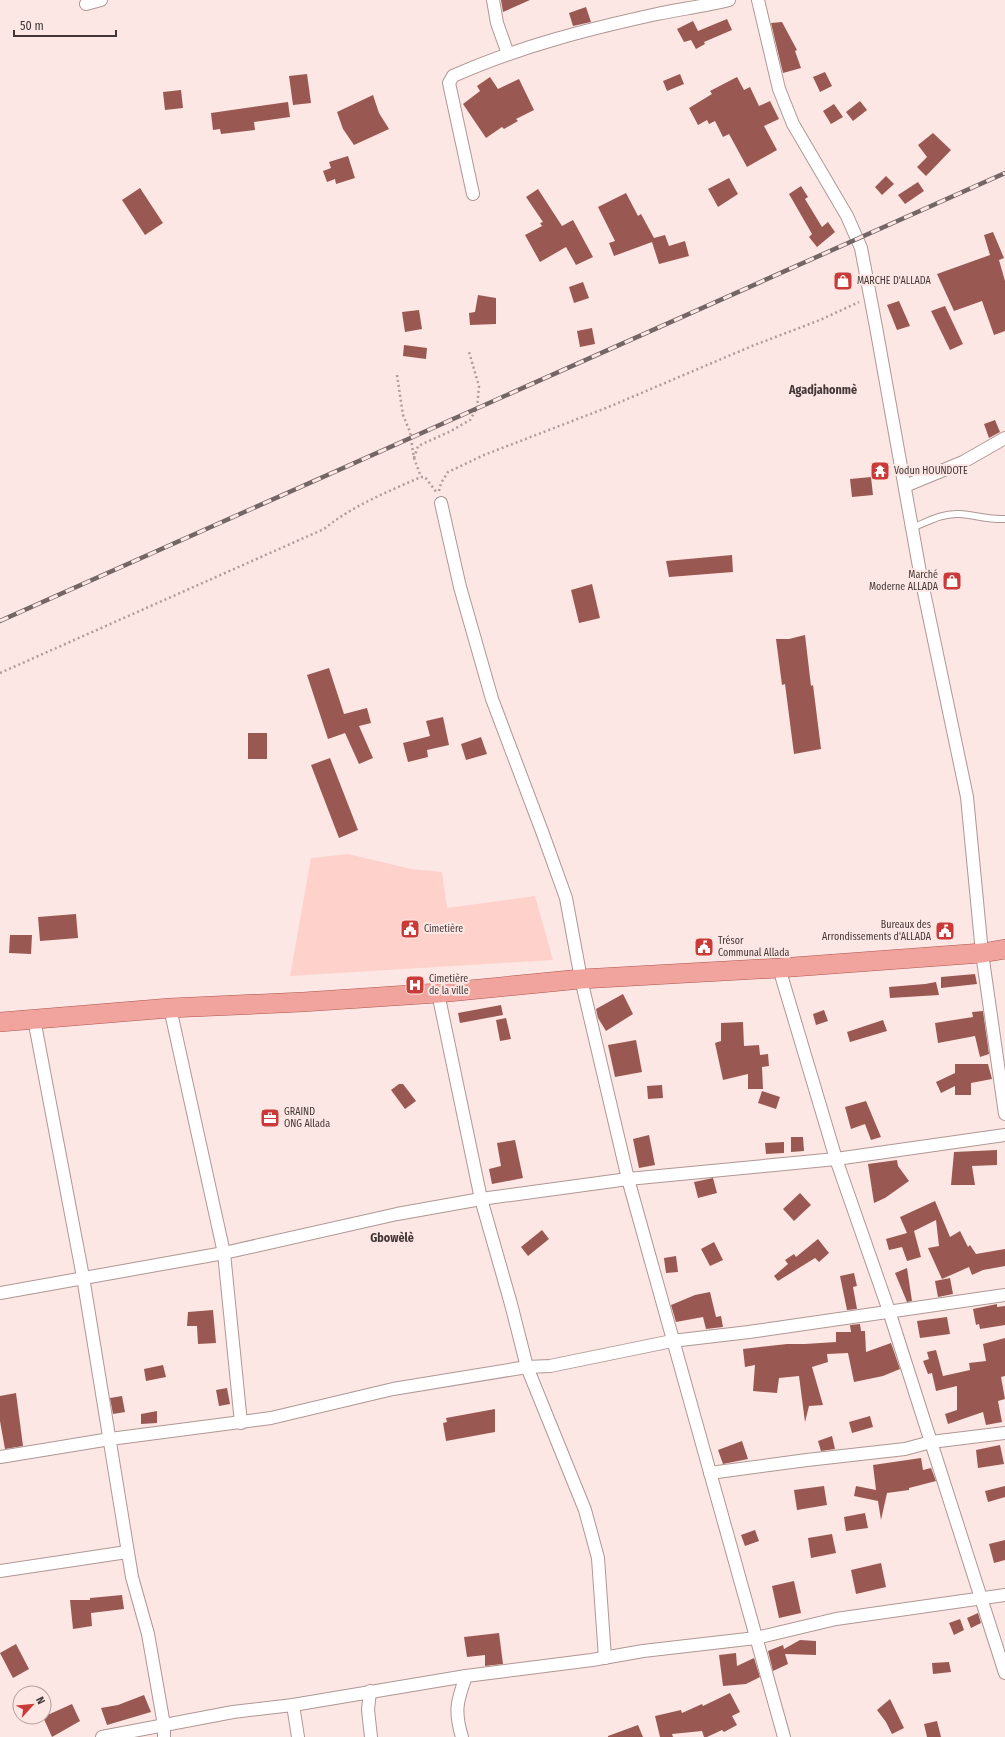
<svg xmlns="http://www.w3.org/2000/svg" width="1005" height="1737" font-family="'Fira Sans Condensed',sans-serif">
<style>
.green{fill:#ffd1cb}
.building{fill:#9a5852}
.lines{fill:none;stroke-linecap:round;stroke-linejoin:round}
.lane-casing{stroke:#af9794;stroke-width:8}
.street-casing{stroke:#af9794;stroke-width:14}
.primary-casing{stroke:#ae554f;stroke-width:20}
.path{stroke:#ae9d9b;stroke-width:2.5;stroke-dasharray:2 3;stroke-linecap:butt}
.lane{stroke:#fff;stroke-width:6}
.street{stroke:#fff;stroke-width:12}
.primary{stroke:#f1a39e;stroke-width:19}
.rail-casing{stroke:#746665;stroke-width:4.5}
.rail{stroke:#fce7e4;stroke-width:3;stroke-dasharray:9;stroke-linecap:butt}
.labels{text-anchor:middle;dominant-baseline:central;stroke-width:4;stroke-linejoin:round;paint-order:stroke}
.poi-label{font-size:10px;fill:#423736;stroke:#fce7e4;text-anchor:start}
.quarter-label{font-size:12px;font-weight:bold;fill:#423736;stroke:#fce7e4}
</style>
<rect width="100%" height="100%" fill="#fce7e4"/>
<path class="green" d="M348 854 411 869 442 872 447 908 535 896 553 960 290 976 311 858Z"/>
<g class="building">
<path d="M501 0H530L503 12Z"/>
<path d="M586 7 591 22 573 26 569 13Z"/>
<path d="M727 19 732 30 704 42 705 44 696 49 691 40 684 42 677 29 693 21 698 31Z"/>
<path d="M782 22 797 50 795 51 801 68 783 73 771 23Z"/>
<path d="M825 72 832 86 820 92 813 77Z"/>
<path d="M307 74 311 103 293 105 289 76Z"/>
<path d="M680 74 684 84 667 91 663 81Z"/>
<path d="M490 77 498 89 519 79 534 110 516 119 518 121 504 129 502 127 486 138 463 104 480 91 477 86Z"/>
<path d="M737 77 744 90 750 87 759 106 770 101 779 119 764 126 777 150 747 167 729 134 723 137 715 121 709 124 707 120 698 125 689 108 712 94 710 91Z"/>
<path d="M181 90 183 108 165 110 163 92Z"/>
<path d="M373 95 379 113 389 129 354 145 343 129 337 112Z"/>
<path d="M860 101 867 110 853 121 846 112Z"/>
<path d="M288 102 290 117 254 122 255 130 221 134 220 129 213 130 211 113Z"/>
<path d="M834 104 843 117 831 124 823 111Z"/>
<path d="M933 133 951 150 926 176 917 167 927 157 918 145Z"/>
<path d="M348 156 355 178 336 184 335 179 327 182 323 171 331 168 329 162Z"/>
<path d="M886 176 894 184 882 195 875 187Z"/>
<path d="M729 178 738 194 718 207 708 189Z"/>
<path d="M918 182 924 191 905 204 898 195Z"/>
<path d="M801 186 808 197 805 199 822 227 828 222 835 232 817 247 809 237 812 234 789 194Z"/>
<path d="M140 188 163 223 145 235 122 200Z"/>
<path d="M538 189 562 226 573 220 593 257 576 265 566 247 540 262 525 235 542 226 540 223 543 222 526 197Z"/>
<path d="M626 193 638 216 641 214 654 238 665 235 669 246 685 241 689 256 659 264 652 242 614 256 609 243 615 241 598 207Z"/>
<path d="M993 232 1004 258 999 260 1005 281V331L994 335 982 301 954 311 937 274 990 255 984 235Z"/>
<path d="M583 282 589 298 574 303 569 287Z"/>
<path d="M478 295 496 298V324L470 325 469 313 475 312Z"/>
<path d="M899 301 910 326 897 330 887 305Z"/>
<path d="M945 306 963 344 950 350 931 311Z"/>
<path d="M419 310 422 329 405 332 402 312Z"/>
<path d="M592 328 595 344 580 347 577 331Z"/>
<path d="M404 345 427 348 426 359 403 356Z"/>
<path d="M995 420 1000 432 989 438 984 424Z"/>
<path d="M871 477 873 495 852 497 850 479Z"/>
<path d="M732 555 733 572 669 577 666 561Z"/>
<path d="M592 584 600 618 579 623 571 590Z"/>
<path d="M805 635 811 686 813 685 821 749 794 754 785 684 782 685 776 639H789Z"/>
<path d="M329 668 344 714 367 708 371 723 359 726 373 758 359 764 345 733 328 739 307 675Z"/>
<path d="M443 717 449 745 427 750 428 757 408 762 403 743 430 736 426 721Z"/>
<rect x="248" y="733" width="19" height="26"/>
<path d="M481 737 487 754 466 760 461 744Z"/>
<path d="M330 758 358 830 339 838 311 765Z"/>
<path d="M76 914 78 938 40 941 38 917Z"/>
<path d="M10 935H32L31 954 9 953Z"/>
<path d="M975 974 977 984 941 988V977Z"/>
<path d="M936 982 939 995 890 998 889 987 925 984Z"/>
<path d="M623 994 633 1014 606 1031 598 1018 596 1009Z"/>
<path d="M501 1005 503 1015 460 1023 458 1013Z"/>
<path d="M824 1010 828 1021 816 1025 813 1014Z"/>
<path d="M983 1011 989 1054 980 1057 975 1036 938 1043 935 1023 973 1017 972 1012Z"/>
<path d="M506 1018 511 1039 500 1041 496 1020Z"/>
<path d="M883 1020 887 1031 850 1042 847 1032Z"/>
<path d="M743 1022 744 1046 759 1045 760 1055 768 1054 769 1066 762 1067 763 1089H748V1074L723 1080 715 1043 721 1041V1023Z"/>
<path d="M636 1040 642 1072 615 1077 608 1045Z"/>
<path d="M955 1064H988L992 1079 971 1083V1095H955V1086L941 1093 936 1082 955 1073Z"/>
<path d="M399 1084H403L416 1101 405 1109 391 1090Z"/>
<path d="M662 1085 663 1098 648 1099 647 1086Z"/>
<path d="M762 1091 780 1097 776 1109 758 1103Z"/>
<path d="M866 1101 881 1137 871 1140 865 1124 851 1129 845 1107Z"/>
<path d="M649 1135 655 1165 639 1168 633 1139Z"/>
<path d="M791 1137H803L804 1151 791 1152Z"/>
<path d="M515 1140 523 1178 492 1184 489 1169 501 1166 497 1143Z"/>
<path d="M784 1142V1153L766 1154 765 1143Z"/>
<path d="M997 1150V1165L972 1166 975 1185H951L954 1152Z"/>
<path d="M897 1160 898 1166 909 1181 885 1198 874 1203 868 1164Z"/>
<path d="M713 1178 717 1193 698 1198 694 1182Z"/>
<path d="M800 1193 811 1205 794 1221 783 1209Z"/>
<path d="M935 1201 950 1237 960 1231 968 1247 970 1245 976 1254 1005 1249V1266L983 1270 972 1275 969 1267 942 1279 928 1248 939 1246 936 1220 914 1231 921 1257 907 1261 902 1247 889 1250 886 1239 907 1233 900 1217Z"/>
<path d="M542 1230 549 1239 528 1256 521 1247Z"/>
<path d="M818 1239 829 1253 819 1262 815 1258 778 1281 774 1276 788 1264 785 1260 794 1254 796 1257Z"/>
<path d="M714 1242 723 1260 710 1266 701 1249Z"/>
<path d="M676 1256 678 1272 666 1273 664 1258Z"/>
<path d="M907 1268 912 1301 907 1302 895 1273Z"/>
<path d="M854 1273 857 1286 853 1287 857 1309 847 1310 840 1276Z"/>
<path d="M950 1278 953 1294 938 1297 935 1281Z"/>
<path d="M710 1292 716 1317 721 1316 723 1327 706 1329 703 1317 676 1322 671 1305 695 1295Z"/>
<path d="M997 1304V1307L1005 1306V1325L980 1329 979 1324 976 1325 973 1309Z"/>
<path d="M213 1310 216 1343 198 1344 197 1326H187L188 1312Z"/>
<path d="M947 1317 950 1334 920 1338 917 1321Z"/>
<path d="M860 1324 861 1331H865L866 1352 891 1343 900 1369 883 1376 854 1382 848 1353 827 1354 828 1362 812 1367 823 1405 809 1406 805 1422 799 1376 779 1378 777 1393 753 1391 755 1365 745 1367 743 1349 787 1344H805L836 1342V1332H851L850 1325Z"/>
<path d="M1005 1338V1376L1001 1377 1005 1399 998 1401 1002 1422 986 1425 983 1412 948 1424 945 1414 957 1410V1386L936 1391 932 1373 928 1374 923 1361 929 1359 927 1352 936 1350 943 1376 970 1370 969 1363 986 1361 983 1344Z"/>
<path d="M163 1365 166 1377 146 1381 144 1369Z"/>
<path d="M227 1388 230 1404 219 1406 216 1390Z"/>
<path d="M16 1393 23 1446 5 1449 0 1421V1396Z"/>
<path d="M122 1396 125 1412 113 1414 110 1398Z"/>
<path d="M495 1409V1432L446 1441 443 1423 447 1422 446 1418Z"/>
<path d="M157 1411V1423L141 1424V1414Z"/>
<path d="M870 1416 873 1427 852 1433 849 1422Z"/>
<path d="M832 1436 835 1449 821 1451 818 1441Z"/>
<path d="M742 1441 748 1459 723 1464 718 1450Z"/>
<path d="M1000 1445 1004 1464 978 1468 976 1450Z"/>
<path d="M921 1458 923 1470 931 1468 936 1481 909 1488V1490L887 1493 881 1520 878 1501 854 1496 856 1486 876 1490 873 1465Z"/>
<path d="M824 1486 827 1505 797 1510 794 1490Z"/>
<path d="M1005 1486V1497L988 1502 985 1491Z"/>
<path d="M865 1513 868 1528 846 1531 844 1517Z"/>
<path d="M755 1530 759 1541 745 1546 741 1535Z"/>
<path d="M832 1534 836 1553 811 1558 808 1538Z"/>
<path d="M1005 1540V1560L994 1563 989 1544Z"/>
<path d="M881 1563 886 1587 856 1594 851 1570Z"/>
<path d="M794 1581 801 1613 779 1618 772 1586Z"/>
<path d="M122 1595 124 1609 91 1613 92 1626 73 1629 70 1600H90V1598Z"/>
<path d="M978 1613 981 1623 971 1628 967 1618Z"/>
<path d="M960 1619 964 1630 954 1635 949 1623Z"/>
<path d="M499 1633 503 1664 485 1666V1655L467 1657 464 1637Z"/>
<path d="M800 1640 816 1641V1655L785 1654 788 1664 773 1671 768 1651 783 1645 784 1649Z"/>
<path d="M16 1644 29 1669 13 1678 0 1653Z"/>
<path d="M736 1653 737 1666 754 1658 760 1677 746 1684 723 1686 719 1655Z"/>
<path d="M949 1662 951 1672 933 1674 932 1663Z"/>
<path d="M730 1693 740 1712 732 1716 737 1725 724 1732 722 1730 707 1737H704L702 1731 672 1734 673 1737H660L655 1716 681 1710 682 1713 702 1704 703 1706Z"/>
<path d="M144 1695 151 1712 107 1725 101 1708 118 1705Z"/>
<path d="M890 1699 904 1728 892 1734 886 1722 877 1710Z"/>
<path d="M72 1704 80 1721 52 1737 43 1717Z"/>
<path d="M937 1721 941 1737H927L924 1724Z"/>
<path d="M638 1725 643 1737H608V1736Z"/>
</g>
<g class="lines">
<g class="lane-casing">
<path id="lane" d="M912 528C927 522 942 513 959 514 975 515 989 520 1005 519"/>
</g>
<g class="street-casing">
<g id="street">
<path d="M493 0 497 23 508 54"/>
<path d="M758 0 779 89 793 124 847 216 861 248 876 327 921 578 967 797 982 953 1005 1114"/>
<path d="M86 4 101 0"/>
<path d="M473 194 449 83 453 76C518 47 588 29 657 14 681 9 706 6 729 0"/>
<path d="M905 486 963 462 1005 438"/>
<path d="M441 503 460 587 492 699 543 834 566 898 581 979 628 1179 784 1737"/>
<path d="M779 968 836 1159 889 1311 1005 1673"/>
<path d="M438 993 481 1199 511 1304 527 1367 585 1510 598 1558 605 1658"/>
<path d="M170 1008 224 1253 241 1423"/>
<path d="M34 1019 83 1277 132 1577 148 1634 164 1725V1737"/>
<path d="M0 1293 224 1253 397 1214 481 1199 628 1179 836 1159 1005 1135"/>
<path d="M0 1457 110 1439 271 1418 393 1389 527 1367 550 1366 672 1341 749 1332 1005 1295"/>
<path d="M710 1473 807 1460 905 1449 931 1442 1005 1433"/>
<path d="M0 1571 127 1552"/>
<path d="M370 1691 368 1710 371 1737"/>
<path d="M293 1705 298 1737"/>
<path d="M102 1737 233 1712 293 1705 466 1676 592 1660 643 1651 756 1638 836 1619 1005 1595"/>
<path d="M462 1737C454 1711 457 1701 466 1676"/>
</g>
</g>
<g class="primary-casing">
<path id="primary" d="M0 1022 170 1008 303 1002 438 993 581 979 779 968 982 953 1005 949"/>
</g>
<g class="path">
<path d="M397 375 403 415 410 432 414 458 421 477"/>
<path d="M414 458 418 446 451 431 470 420 477 408 479 386 469 352"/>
<path d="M439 491 441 483 448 472 484 455 606 408 752 346 820 320 859 302"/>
<path d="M0 673 324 529C352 506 387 492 421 477H425L437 493"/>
</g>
<use href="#lane" class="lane"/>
<use href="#street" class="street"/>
<use href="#primary" class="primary"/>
<g class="rail-casing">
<path id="rail" d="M0 621 1005 173"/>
</g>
<use href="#rail" class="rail"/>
</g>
<defs>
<g id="shop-square" transform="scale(1)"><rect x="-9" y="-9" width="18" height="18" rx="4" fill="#c93a38" stroke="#fce7e4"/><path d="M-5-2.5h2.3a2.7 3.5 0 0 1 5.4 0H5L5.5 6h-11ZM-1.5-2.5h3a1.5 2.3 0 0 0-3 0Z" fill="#fff"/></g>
<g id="temple-square" transform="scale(1)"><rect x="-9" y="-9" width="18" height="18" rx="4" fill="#c93a38" stroke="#fce7e4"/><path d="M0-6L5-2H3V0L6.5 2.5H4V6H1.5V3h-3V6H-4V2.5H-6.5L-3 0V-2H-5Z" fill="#fff"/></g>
<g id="civic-square" transform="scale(1)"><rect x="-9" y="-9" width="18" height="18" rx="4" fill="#c93a38" stroke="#fce7e4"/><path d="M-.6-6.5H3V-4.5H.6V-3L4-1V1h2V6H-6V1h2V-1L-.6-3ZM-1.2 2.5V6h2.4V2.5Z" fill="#fff"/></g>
<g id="hospital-square" transform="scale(1)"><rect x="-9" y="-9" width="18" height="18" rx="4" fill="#c93a38" stroke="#fce7e4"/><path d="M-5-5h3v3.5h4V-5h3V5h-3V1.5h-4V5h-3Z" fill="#fff"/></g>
<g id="office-square" transform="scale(1)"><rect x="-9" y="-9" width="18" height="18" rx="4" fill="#c93a38" stroke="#fce7e4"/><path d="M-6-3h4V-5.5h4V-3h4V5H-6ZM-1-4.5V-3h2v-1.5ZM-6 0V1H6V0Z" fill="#fff"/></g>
</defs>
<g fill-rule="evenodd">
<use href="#shop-square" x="843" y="281"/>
<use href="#temple-square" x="880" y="471"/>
<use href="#shop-square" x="952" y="581"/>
<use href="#civic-square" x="410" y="929"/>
<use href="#civic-square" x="945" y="931"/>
<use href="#civic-square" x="704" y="947"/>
<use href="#hospital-square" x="415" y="985"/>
<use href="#office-square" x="270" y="1118"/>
</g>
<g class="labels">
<g class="poi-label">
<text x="857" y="281">MARCHE D'ALLADA</text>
<text x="894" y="471">Vodun HOUNDOTE</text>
<text x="938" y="575" text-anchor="end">Marché<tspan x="938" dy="12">Moderne ALLADA</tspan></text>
<text x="931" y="925" text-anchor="end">Bureaux des<tspan x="931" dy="12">Arrondissements d'ALLADA</tspan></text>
<text x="424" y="929">Cimetière</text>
<text x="718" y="941">Trésor<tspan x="718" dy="12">Communal Allada</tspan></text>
<text x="429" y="979">Cimetière<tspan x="429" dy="12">de la ville</tspan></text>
<text x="284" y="1112">GRAIND<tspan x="284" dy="12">ONG Allada</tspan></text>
</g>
<g class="quarter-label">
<text x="823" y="390">Agadjahonmè</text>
<text x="392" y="1238">Gbowèlè</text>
</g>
</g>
<g transform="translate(32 1705) rotate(63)"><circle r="19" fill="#fce7e4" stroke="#b2a19e"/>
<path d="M0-3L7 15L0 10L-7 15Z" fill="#c93a38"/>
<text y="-6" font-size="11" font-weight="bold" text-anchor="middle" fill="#423736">N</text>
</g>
<path d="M14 30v6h102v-6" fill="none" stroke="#423736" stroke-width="2"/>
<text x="20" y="30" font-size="12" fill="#423736" stroke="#fce7e4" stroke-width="3" paint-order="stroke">50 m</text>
</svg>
